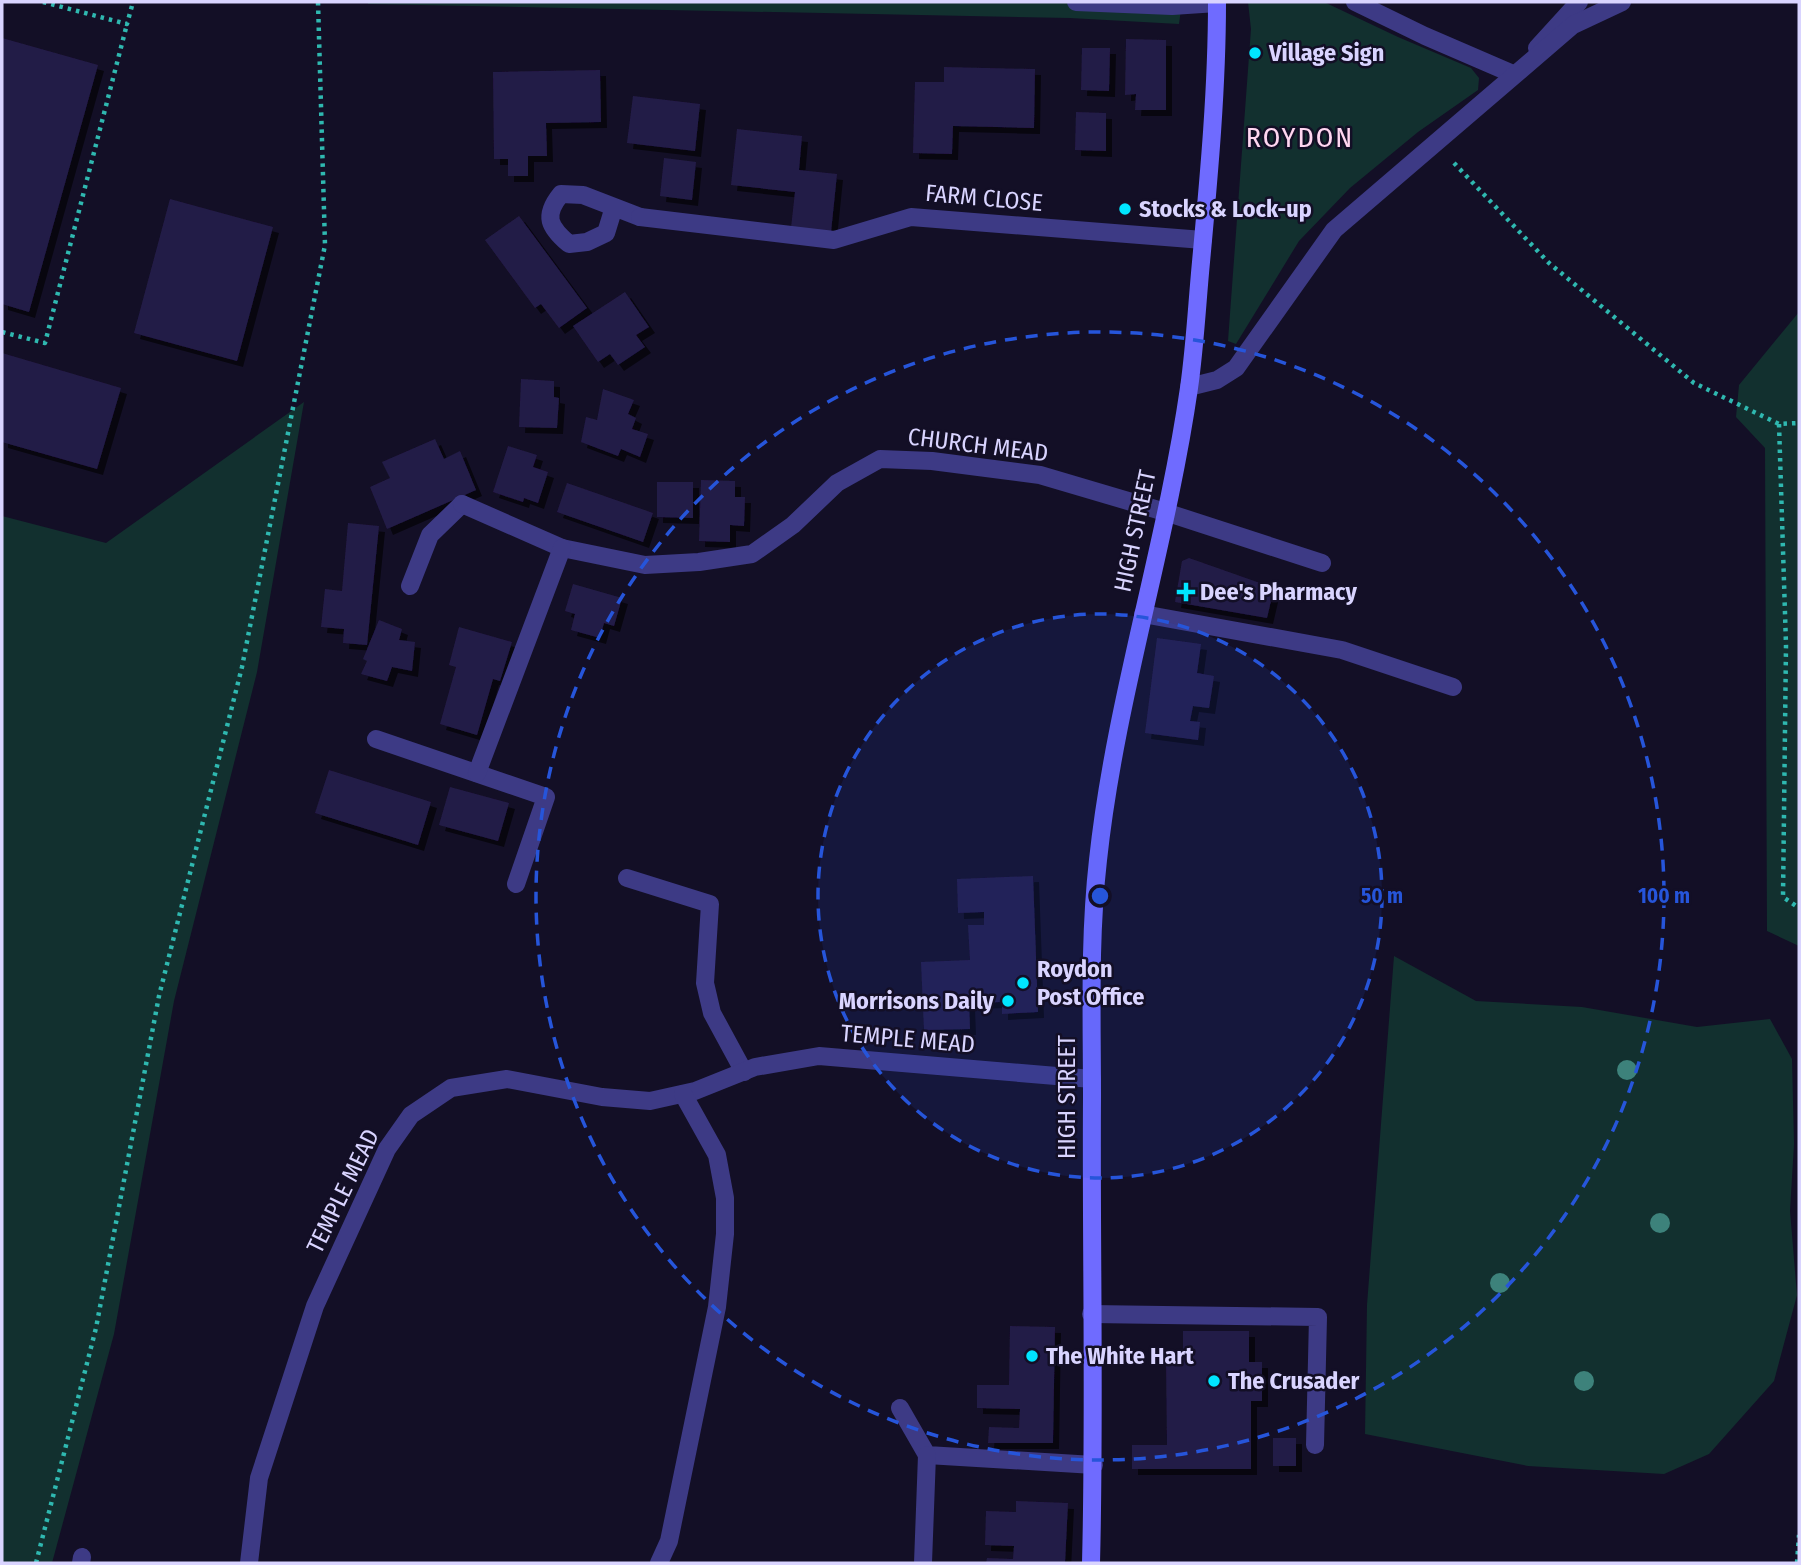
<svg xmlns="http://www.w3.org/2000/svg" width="1801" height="1565" font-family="'Fira Sans Condensed',sans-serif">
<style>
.green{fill:#12302f}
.building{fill:#241b47;filter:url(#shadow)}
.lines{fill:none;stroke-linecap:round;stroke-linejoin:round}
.path{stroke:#2fb8b0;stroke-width:4.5;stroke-dasharray:3.5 5;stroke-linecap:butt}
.lane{stroke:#3d3a85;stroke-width:18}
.street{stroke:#3d3a85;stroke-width:18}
.secondary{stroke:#6f6bff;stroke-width:18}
.tree{fill:#3d827b}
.ring{fill:none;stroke:#2655da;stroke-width:3.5;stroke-dasharray:12 9}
.poi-dot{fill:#00e5ff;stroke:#130f26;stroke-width:2.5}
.labels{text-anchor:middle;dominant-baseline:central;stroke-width:5;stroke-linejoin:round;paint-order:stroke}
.poi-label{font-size:24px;font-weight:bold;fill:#d9d4ff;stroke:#130f26;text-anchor:start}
.street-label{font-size:24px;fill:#d9d4ff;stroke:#130f26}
.quarter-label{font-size:28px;letter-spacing:2px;fill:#ffd6f0;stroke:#130f26}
.centre{fill:#2655da;stroke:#130f26;stroke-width:3.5}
.ring-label{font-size:21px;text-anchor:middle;font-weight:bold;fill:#2655da;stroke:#130f26;stroke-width:5;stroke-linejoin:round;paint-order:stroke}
</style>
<defs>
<filter id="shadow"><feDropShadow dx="6" dy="6" stdDeviation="0" flood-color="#0009"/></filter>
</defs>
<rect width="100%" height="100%" fill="#130f26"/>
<g class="green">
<path d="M368 2H1182L1179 24 1070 18 368 4Z"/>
<path d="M1248 2H1324L1398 37 1471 68 1479 78 1478 90 1418 132 1350 188 1299 241 1236 344 1228 341 1251 29Z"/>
<path d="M1799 312V946L1767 931 1765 448 1736 417 1739 385Z"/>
<path d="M304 402 257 672 174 1001 114 1334 52 1563H2V516L106 543Z"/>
<path d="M1394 956 1476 1001 1582 1007 1697 1027 1770 1019 1792 1059 1794 1144 1790 1211 1797 1295 1774 1381 1709 1454 1664 1474 1528 1466 1365 1434 1367 1305Z"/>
</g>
<g class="building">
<path d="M2 38 98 65 29 312 2 304Z"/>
<path d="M1126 39 1166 40V110H1135L1136 94 1125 95Z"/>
<path d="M1082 48H1110L1109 91 1081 90Z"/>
<path d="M944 67 1035 69 1034 128 953 126 952 154 913 153 915 82H944Z"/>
<path d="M600 70 601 122 546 123 547 156H528V176H508V159H494L493 72Z"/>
<path d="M633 96 700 104 695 151 627 143Z"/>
<path d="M1076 112 1106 113V151L1075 150Z"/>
<path d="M737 129 802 136 799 170 837 174 831 232 791 228 795 192 731 185Z"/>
<path d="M664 158 696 162 692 200 660 196Z"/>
<path d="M170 199 273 227 237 361 134 333Z"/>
<path d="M519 216 587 308 559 328 541 304 535 308 485 240Z"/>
<path d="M625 292 649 327 636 335 645 347 618 365 610 354 598 362 573 326Z"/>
<path d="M2 353 121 388 97 469 2 442Z"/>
<path d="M521 379 554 381V397L559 398 557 428 519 427Z"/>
<path d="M603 389 634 400 628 414 636 418 632 429 648 434 640 457 621 449 618 456 581 442 586 417 597 420Z"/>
<path d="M435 439 444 459 460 451 476 490 387 529 370 487 390 478 382 462Z"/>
<path d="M508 446 537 455 533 467 548 472 538 503 524 498 523 502 493 492Z"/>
<path d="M701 480 735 481V497H745L744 526 730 525V542L699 541Z"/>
<path d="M657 482H693V518L657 517Z"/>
<path d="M567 483 653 513 643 542 557 512Z"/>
<path d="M348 523 379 526 367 645 343 643 344 629 321 627 325 589 342 591Z"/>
<path d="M1189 558 1274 588 1267 618 1175 602 1182 561Z"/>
<path d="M573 584 622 598 614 626 604 623 600 638 571 630 575 614 565 611Z"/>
<path d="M379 620 402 629 399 640 415 642 412 671 392 667 387 681 361 674 367 661 363 659Z"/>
<path d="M459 627 512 642 500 681 493 679 477 735 440 724 456 667 449 665Z"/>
<path d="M1157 638 1201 644 1197 673 1214 676 1209 708 1193 706 1190 721 1200 722 1198 740 1145 733Z"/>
<path d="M329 770 431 802 418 845 315 813Z"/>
<path d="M450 787 509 803 498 841 439 825Z"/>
<path d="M1033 876 1038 1012 1002 1014V1002L969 1003 970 1029 924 1030 921 962 970 960 968 925H984V912L958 913 957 879Z"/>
<path d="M1010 1326 1055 1327 1053 1443H988L989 1427 1019 1428 1020 1409 977 1408V1385H1009Z"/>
<path d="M1183 1331H1249V1362H1262V1401H1251V1469H1132V1445H1167L1166 1361 1183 1360Z"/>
<rect x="1273" y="1438" width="23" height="28"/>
<path d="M1016 1501 1068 1503 1065 1563H986L987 1558 1013 1559 1014 1546 985 1545 986 1511 1016 1512Z"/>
</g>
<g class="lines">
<g class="path">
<path d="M43 2 127 24 133 2"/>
<path d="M1454 163 1549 263 1694 383 1779 424 1799 423"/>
<path d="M2 332 45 343 127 24"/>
<path d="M1779 424 1786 645 1783 897 1799 908"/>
<path d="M36 1563 96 1328 159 996 242 667 325 245 318 2"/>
<path d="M1797 1563 1799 1535"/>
</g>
<g class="lane">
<path d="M1076 2 1172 6 1217 3"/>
<path d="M1537 48 1579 2"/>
<path d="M614 207 606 233 587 242 569 244C549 227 543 216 561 194L583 195 640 217"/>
<path d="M1165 512 1322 563"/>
<path d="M410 586 430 535 462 504"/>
<path d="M1143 614 1342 650 1453 687"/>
<path d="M376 739 546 797 516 884"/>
<path d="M627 878 710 904 705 983 712 1013 744 1072"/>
<path d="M1091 1314 1318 1317 1315 1445"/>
<path d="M900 1408 927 1455 1094 1465"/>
<path d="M923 1563 927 1455"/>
</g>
<g class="street">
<path d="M1355 2 1425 36 1513 74"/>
<path d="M640 217 834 240 911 217 1203 240"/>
<path d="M1189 387 1217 380 1236 368 1334 230 1573 25 1622 2"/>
<path d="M462 504 562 548 645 565 699 562 752 554 793 525 837 483 880 459 932 461 1040 475 1165 512"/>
<path d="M477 773 562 548"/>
<path d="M81 1563 82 1557"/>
<path d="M249 1563 259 1478 315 1306 387 1149 411 1115 451 1088 507 1079 602 1097 650 1101 695 1091 755 1067 819 1056 1092 1079"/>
<path d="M659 1563 669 1541 717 1307 725 1234V1198L717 1155 683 1094"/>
</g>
<path class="secondary" d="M1091 1563C1095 1408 1091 1253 1092 1097 1092 1019 1089 939 1098 860 1115 701 1166 547 1189 388 1195 346 1197 304 1201 262 1209 175 1217 89 1217 2"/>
</g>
<g class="tree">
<circle cx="1627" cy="1070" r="10"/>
<circle cx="1660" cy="1223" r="10"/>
<circle cx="1500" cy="1283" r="10"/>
<circle cx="1584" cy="1381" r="10"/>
</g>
<circle cx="1100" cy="896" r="282" fill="#2655da" fill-opacity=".12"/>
<g class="ring">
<circle cx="1100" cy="896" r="282"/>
<circle cx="1100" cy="896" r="564"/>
</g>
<g class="poi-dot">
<circle cx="1255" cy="53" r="7"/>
<circle cx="1125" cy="209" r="7"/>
<path d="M1182.5 581.5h7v7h7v7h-7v7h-7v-7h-7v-7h7z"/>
<circle cx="1023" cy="983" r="7"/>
<circle cx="1008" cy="1001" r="7"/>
<circle cx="1032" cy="1356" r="7"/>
<circle cx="1214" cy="1381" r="7"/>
</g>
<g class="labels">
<g class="poi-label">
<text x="1269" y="53">Village Sign</text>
<text x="1139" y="209">Stocks &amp; Lock-up</text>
<text x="1200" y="592">Dee's Pharmacy</text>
<text x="1037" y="969">Roydon<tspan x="1037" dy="28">Post Office</tspan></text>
<text x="994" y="1001" text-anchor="end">Morrisons Daily</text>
<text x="1046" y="1356">The White Hart</text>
<text x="1228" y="1381">The Crusader</text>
</g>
<g class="street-label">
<text transform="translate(984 198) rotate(5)">FARM CLOSE</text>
<text transform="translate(978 445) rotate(7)">CHURCH MEAD</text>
<text transform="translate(1135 531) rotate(-78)">HIGH STREET</text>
<text transform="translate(908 1039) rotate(5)">TEMPLE MEAD</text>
<text transform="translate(1067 1097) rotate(-90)">HIGH STREET</text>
<text transform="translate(343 1191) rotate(-64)">TEMPLE MEAD</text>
</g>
<g class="quarter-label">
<text x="1300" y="137">ROYDON</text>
</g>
</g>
<circle cx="1100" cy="896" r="10" class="centre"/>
<g class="ring-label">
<text x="1382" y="903">50 m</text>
<text x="1664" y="903">100 m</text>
</g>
<rect width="1801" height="1565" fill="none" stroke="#d9d4ff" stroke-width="7"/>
</svg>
